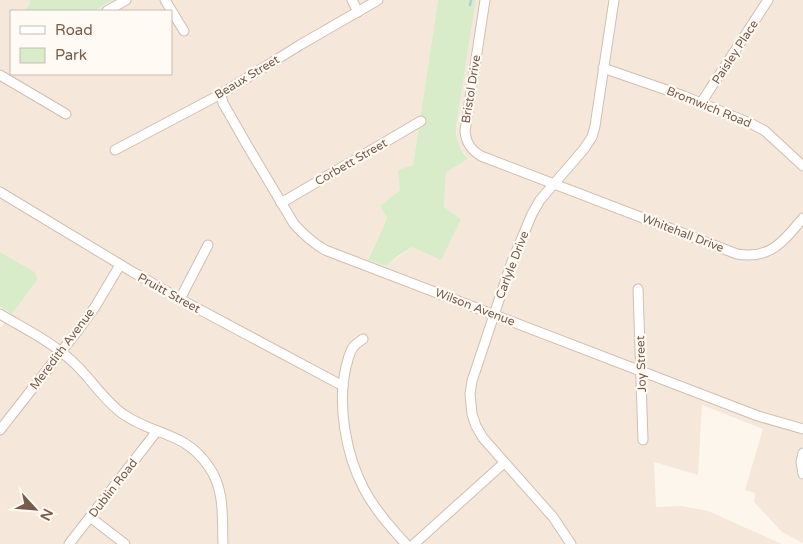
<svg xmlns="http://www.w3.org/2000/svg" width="803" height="544" font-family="'Varela Round',sans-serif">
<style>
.residential{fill:#f5e8da}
.green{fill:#d8ecc9}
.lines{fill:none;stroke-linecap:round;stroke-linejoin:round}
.stream{stroke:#a5d3da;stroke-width:2.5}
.street-casing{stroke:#d1beb0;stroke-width:11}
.street{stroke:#fff;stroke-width:9}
.labels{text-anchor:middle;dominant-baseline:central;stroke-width:4.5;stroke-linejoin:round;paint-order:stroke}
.street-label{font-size:12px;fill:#7a5c4d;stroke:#fffaf3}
</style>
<rect width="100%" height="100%" fill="#fdf6ec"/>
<path class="residential" d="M0 0H29L30 3 25 11H11V74H171V11H94L113 0H438L413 165 400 190 380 206 387 218 368 259 386 266 412 247 461 219 444 207 446 171 468 159 463 152 458 144 456 128 476 0H803V543L782 532 754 502 755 493 745 490 763 429 702 405 698 475 654 462 656 507 682 506 708 511 782 544H0V327H1L12 314 38 279 35 272 0 252Z"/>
<g class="green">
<path d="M29 0H113L94 11H25L30 3Z"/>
<path d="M438 0H476L456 128C456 140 460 151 468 159L446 172 444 207 461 219 441 260 412 247 398 256 386 266 368 260 387 218 380 206 400 190 398 170 413 165Z"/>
<path d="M0 252 35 272 38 279 12 314 0 307Z"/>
</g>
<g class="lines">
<path class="stream" d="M470 5 471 0"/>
<g class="street-casing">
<g id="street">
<path d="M165 0 184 31"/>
<path d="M352 0 358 12"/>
<path d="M485 0 465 131C466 143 471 150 481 156L737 254C770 260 784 241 803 218"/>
<path d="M107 11 126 0"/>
<path d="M603 68 684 96 752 124 765 131 803 166"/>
<path d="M0 75 66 114"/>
<path d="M221 94 223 103 247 145 294 224C304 235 313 243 325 250L758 416 803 429"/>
<path d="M701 103 768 0"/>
<path d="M115 150 221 94 300 45 378 0"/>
<path d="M0 192 131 271 180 299 343 386"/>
<path d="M281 203 421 121"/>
<path d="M638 289 643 440"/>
<path d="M180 299 208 245"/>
<path d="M0 314C25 329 52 342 73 362 91 378 103 400 123 414 154 436 185 431 209 467 225 490 222 517 223 544"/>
<path d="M363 339C360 341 357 343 354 346 349 352 348 360 346 367 337 405 346 455 364 489 375 510 390 527 406 544"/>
<path d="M0 430 79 329 95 307 120 265"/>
<path d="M803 453 801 462 803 474"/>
<path d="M90 517 125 544"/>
<path d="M69 544 157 431"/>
<path d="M414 544 504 463"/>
<path d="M571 544 553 517 483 438 476 426 472 414 470 394 472 381 511 264 532 214 540 200 584 149 592 137 595 126 614 0"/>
</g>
</g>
<use href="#street" class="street"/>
</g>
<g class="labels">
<g class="street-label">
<text transform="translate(735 52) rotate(-57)">Paisley Place</text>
<text transform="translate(247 77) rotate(-31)">Beaux Street</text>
<text transform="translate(471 89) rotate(-81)">Bristol Drive</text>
<text transform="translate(709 107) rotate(22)">Bromwich Road</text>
<text transform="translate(351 162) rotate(-30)">Corbett Street</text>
<text transform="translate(683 233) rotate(21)">Whitehall Drive</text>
<text transform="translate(512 265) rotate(-69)">Carlyle Drive</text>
<text transform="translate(169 293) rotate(29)">Pruitt Street</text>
<text transform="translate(475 307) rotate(21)">Wilson Avenue</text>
<text transform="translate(62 349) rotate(-53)">Meredith Avenue</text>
<text transform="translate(641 364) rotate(-92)">Joy Street</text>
<text transform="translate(113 488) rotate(-52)">Dublin Road</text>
</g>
</g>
<rect x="10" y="10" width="162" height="65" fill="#fffaf3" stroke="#cabbb1"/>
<rect x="20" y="26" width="25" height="8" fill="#ffffff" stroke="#cabbb1"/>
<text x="55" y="35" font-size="15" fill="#7a5c4d">Road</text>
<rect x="20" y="48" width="25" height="15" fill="#d8ecc9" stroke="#cabbb1"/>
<text x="55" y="60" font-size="15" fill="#7a5c4d">Park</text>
<g transform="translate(35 509) rotate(116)" stroke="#fffaf3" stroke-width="4" paint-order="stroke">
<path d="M0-4L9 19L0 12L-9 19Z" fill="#7a5c4d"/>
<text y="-8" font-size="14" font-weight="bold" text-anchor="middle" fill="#7a5c4d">N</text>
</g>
</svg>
